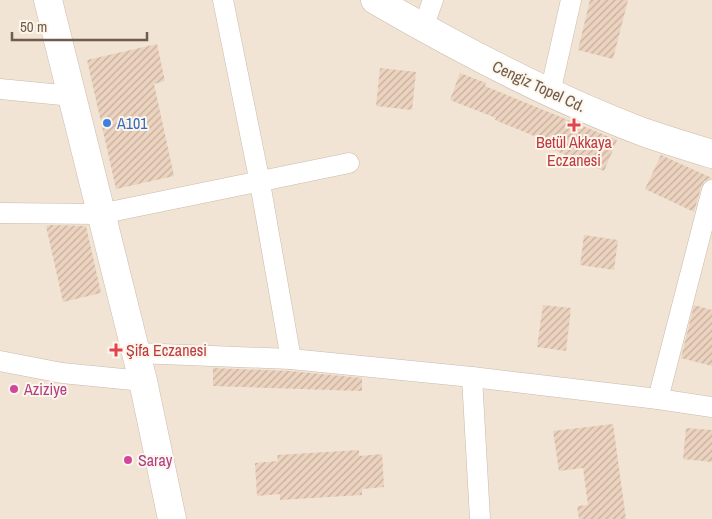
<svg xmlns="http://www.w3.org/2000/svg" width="712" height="519" font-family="'Archivo Narrow',sans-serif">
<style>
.residential{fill:#f1e4d4}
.building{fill:url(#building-hatch)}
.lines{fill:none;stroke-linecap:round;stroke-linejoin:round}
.street-casing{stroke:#cabaac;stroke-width:21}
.secondary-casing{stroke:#cdbbab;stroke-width:29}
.street{stroke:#fff;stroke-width:20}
.secondary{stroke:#fff;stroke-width:28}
.shop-dot{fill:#3f7fe0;stroke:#fdf6eb;stroke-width:2}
.health-dot{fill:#e0444e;stroke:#fdf6eb;stroke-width:2}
.hotel-dot{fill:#d1479c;stroke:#fdf6eb;stroke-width:2}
.labels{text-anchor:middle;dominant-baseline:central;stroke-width:4;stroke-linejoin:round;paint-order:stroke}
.street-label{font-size:16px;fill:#705b4d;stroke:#fdf6eb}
.shop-label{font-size:16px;fill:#366cbe;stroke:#fdf6eb;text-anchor:start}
.health-label{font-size:16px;fill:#be3a42;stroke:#fdf6eb}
.hotel-label{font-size:16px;fill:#b23c85;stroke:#fdf6eb;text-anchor:start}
</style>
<defs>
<pattern id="building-hatch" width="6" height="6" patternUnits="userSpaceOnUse" patternTransform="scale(1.25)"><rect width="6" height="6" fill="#ecd3bf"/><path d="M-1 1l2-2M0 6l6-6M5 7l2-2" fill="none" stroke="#c4ae9d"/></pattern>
</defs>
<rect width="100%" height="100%" fill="#faf2e5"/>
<rect class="residential" x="0" y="0" width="712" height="519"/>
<g class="building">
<path d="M590 0H628L613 59 578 50Z"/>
<path d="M157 44 165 81 154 84 174 176 116 189 87 60Z"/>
<path d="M380 68 416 72 412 110 376 106Z"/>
<path d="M460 73 486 83 485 86 617 140 604 171 537 143 539 138 495 120 496 118 450 100Z"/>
<path d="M661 155 712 178 704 181 701 187 694 212 645 189Z"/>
<path d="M51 225 86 226 101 293 63 302 46 226Z"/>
<path d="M584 235 618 240 614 270 580 265Z"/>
<path d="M543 305 571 308 566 351 537 347Z"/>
<path d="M694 305 712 310V366L681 358Z"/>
<path d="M213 368 290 371 362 378V391L213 386Z"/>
<path d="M613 424 626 519H579L577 506 588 505 583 468 559 471 553 431Z"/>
<path d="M686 428 712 430V462L683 459Z"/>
<path d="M359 450V456L382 454 384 487 362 489V495L280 500V494L257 496 255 463 278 461 277 455Z"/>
</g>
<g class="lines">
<g class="street-casing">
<g id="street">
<path d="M223 0 260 183 291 359"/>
<path d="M423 28 433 0"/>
<path d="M0 89 72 96"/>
<path d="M550 93 571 0"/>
<path d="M0 213 100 214 349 163"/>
<path d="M136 353 291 359 472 377 658 399 712 407"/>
<path d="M0 361 62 373 143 381"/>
<path d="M472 377 480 519"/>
<path d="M658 399 712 190"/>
</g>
</g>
<g class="secondary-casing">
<g id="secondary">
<path d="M48 0 143 381 172 519"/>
<path d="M375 0C461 50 550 97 643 132 666 140 689 147 712 154"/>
</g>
</g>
<use href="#street" class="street"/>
<use href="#secondary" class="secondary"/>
</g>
<circle class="shop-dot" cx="107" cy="123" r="5"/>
<g class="health-dot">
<path d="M571.5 117.5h5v5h5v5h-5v5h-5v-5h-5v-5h5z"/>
<path d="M113.5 342.5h5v5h5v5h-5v5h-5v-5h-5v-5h5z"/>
</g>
<g class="hotel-dot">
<circle cx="14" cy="389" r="5"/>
<circle cx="128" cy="460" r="5"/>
</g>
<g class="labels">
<g class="street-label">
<text transform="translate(539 86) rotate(25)">Cengiz Topel Cd.</text>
</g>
<g class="shop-label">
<text x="117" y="123">A101</text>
</g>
<g class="health-label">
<text x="574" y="142">Betül Akkaya<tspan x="574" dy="18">Eczanesi</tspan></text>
<text x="126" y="350" text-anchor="start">Şifa Eczanesi</text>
</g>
<g class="hotel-label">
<text x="24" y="389">Aziziye</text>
<text x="138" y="460">Saray</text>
</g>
</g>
<path d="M12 32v8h135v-8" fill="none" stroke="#705b4d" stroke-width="2.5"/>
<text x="20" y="32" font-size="15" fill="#705b4d" stroke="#fdf6eb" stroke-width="4" paint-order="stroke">50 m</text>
</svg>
